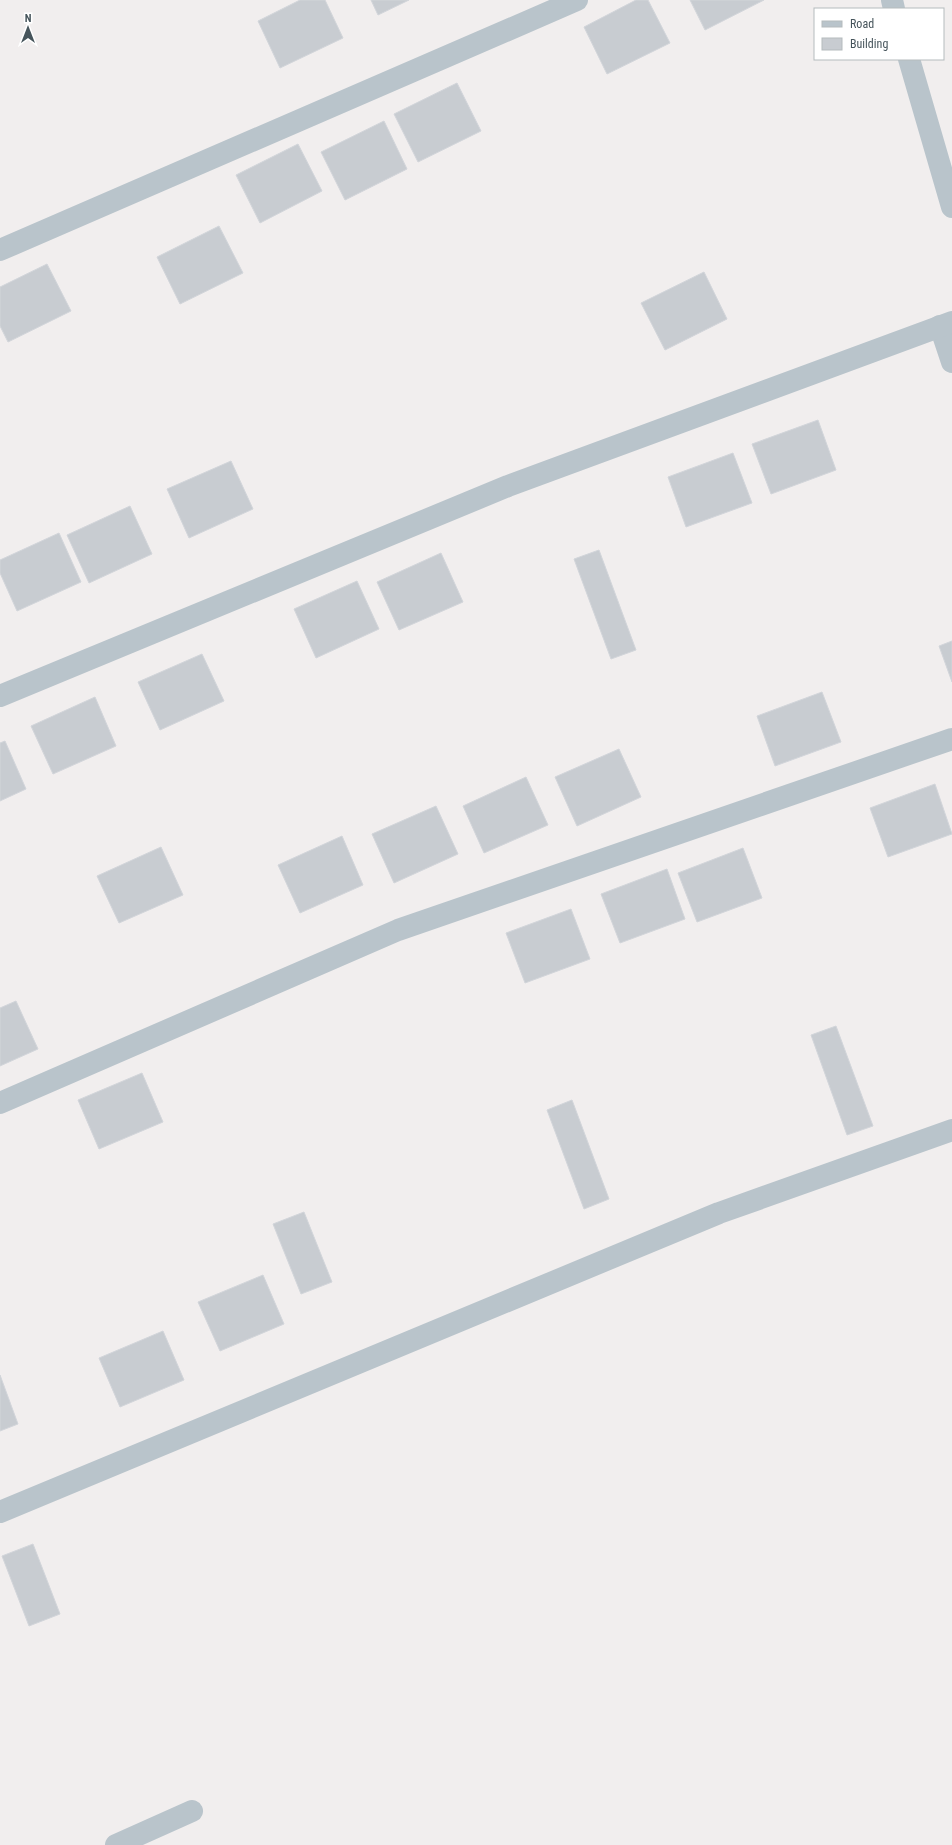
<svg xmlns="http://www.w3.org/2000/svg" width="952" height="1845" font-family="'Roboto Condensed',sans-serif">
<style>
.building{fill:#c8ccd1;stroke:#d2d5da}
.lines{fill:none;stroke-linecap:round;stroke-linejoin:round}
.minor{stroke:#b9c4cb;stroke-width:22}
</style>
<rect width="100%" height="100%" fill="#f1eeee"/>
<g class="building">
<path d="M300 0H325L343 38 280 68 258 21Z"/>
<path d="M371 0H409L378 15Z"/>
<path d="M636 0H648L670 43 607 74 584 27Z"/>
<path d="M690 0H764L705 30Z"/>
<path d="M457 83 481 131 418 162 394 114Z"/>
<path d="M384 121 407 169 345 200 321 152Z"/>
<path d="M298 144 322 191 260 223 236 175Z"/>
<path d="M219 226 243 273 180 304 157 257Z"/>
<path d="M47 264 71 311 8 342 0 326V287Z"/>
<path d="M704 272 727 319 665 350 641 303Z"/>
<path d="M818 420 836 470 771 494 752 444Z"/>
<path d="M733 453 752 503 686 527 668 477Z"/>
<path d="M231 461 253 509 189 538 167 489Z"/>
<path d="M130 506 152 554 89 583 67 535Z"/>
<path d="M59 533 81 582 17 611 0 573V560Z"/>
<path d="M599 550 636 650 611 659 574 559Z"/>
<path d="M441 553 463 602 399 630 377 582Z"/>
<path d="M357 581 379 629 316 658 294 609Z"/>
<path d="M952 641V682L939 646Z"/>
<path d="M202 654 224 701 160 730 138 682Z"/>
<path d="M822 692 841 742 775 766 757 716Z"/>
<path d="M95 697 116 746 53 774 31 726Z"/>
<path d="M5 741 26 789 0 801V743Z"/>
<path d="M619 749 641 797 577 826 555 777Z"/>
<path d="M526 777 548 825 484 853 463 806Z"/>
<path d="M935 784 952 834 888 857 870 808Z"/>
<path d="M436 806 458 854 394 883 372 834Z"/>
<path d="M342 836 363 885 300 913 278 865Z"/>
<path d="M161 847 183 895 119 923 97 876Z"/>
<path d="M743 848 762 898 697 922 678 873Z"/>
<path d="M667 869 685 919 620 943 601 894Z"/>
<path d="M571 909 590 959 525 983 506 933Z"/>
<path d="M16 1001 38 1049 0 1066V1008Z"/>
<path d="M836 1026 873 1126 847 1135 811 1035Z"/>
<path d="M142 1073 163 1122 99 1149 78 1100Z"/>
<path d="M572 1100 609 1199 584 1209 547 1110Z"/>
<path d="M304 1212 332 1282 301 1294 273 1224Z"/>
<path d="M263 1275 284 1324 220 1351 198 1302Z"/>
<path d="M163 1331 184 1380 120 1407 99 1358Z"/>
<path d="M0 1375 18 1424 0 1431Z"/>
<path d="M33 1544 60 1614 29 1626 2 1556Z"/>
</g>
<g class="lines">
<g class="minor">
<path d="M892 0 894 9"/>
<path d="M909 59 952 207"/>
<path d="M0 250 577 0"/>
<path d="M940 326 952 362"/>
<path d="M0 696 508 486 952 322"/>
<path d="M0 1103 398 930 952 739"/>
<path d="M0 1512 719 1213 952 1130"/>
<path d="M116 1845 192 1811"/>
</g>
</g>
<rect x="814" y="8" width="130" height="52" fill="#ffffff" stroke="#b5bbbd"/>
<rect x="822" y="21" width="20" height="6" fill="#b9c4cb" stroke="#b5bbbd"/>
<text x="850" y="28" font-size="12" fill="#46545b">Road</text>
<rect x="822" y="38" width="20" height="12" fill="#c8ccd1" stroke="#b5bbbd"/>
<text x="850" y="48" font-size="12" fill="#46545b">Building</text>
<g transform="translate(28 28)" stroke="#ffffff" stroke-width="3" paint-order="stroke">
<path d="M0-3L7 15L0 10L-7 15Z" fill="#46545b"/>
<text y="-6" font-size="11" font-weight="bold" text-anchor="middle" fill="#46545b">N</text>
</g>
</svg>
